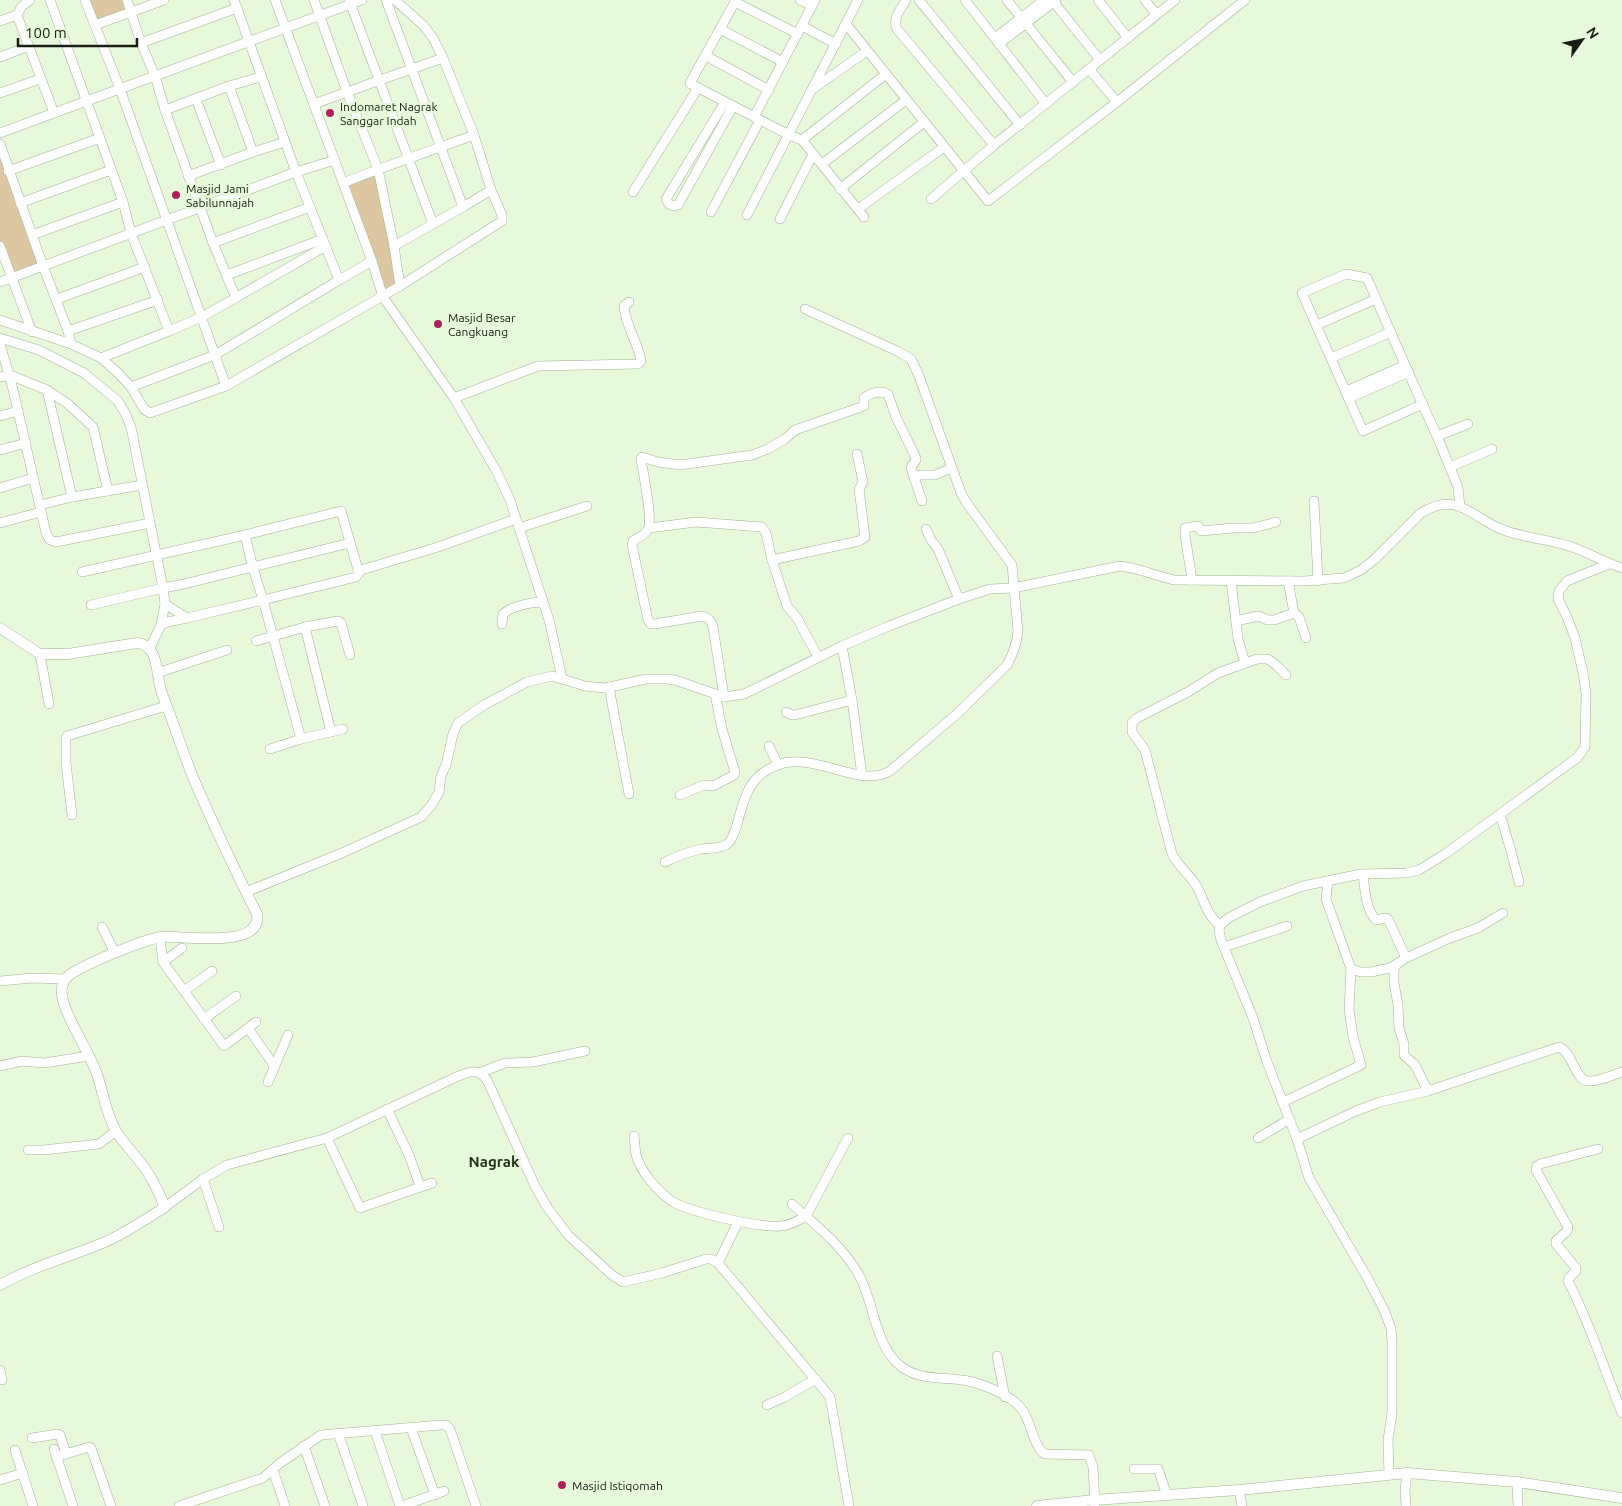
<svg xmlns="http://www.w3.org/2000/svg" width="1622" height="1506" font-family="Ubuntu,sans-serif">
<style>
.green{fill:#ddc7a3}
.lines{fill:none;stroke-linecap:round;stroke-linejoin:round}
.minor-casing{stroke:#a0b193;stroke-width:10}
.tertiary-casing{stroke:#a0b193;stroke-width:11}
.minor{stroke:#fff;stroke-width:9}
.tertiary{stroke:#fff;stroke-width:10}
.poi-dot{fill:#ae215d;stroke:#e7f9da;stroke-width:2}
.labels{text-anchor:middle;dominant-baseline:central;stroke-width:5;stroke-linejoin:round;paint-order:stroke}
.poi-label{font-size:12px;fill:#181e13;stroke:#e7f9da;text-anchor:start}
.quarter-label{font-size:15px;font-weight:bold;fill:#243119;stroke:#e7f9da}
</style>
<rect width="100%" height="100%" fill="#e7f9da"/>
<g class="green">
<path d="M86 0H124L128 12 95 24Z"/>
<path d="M0 143 44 268 13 280 0 245Z"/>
<path d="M377 171 400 286 388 294 345 182Z"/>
</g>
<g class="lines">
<g class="minor-casing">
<g id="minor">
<path d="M50 0 123 202 131 233 169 331 202 317 326 246"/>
<path d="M85 0 120 89 226 386"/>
<path d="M127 0 141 43 155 76 165 110 213 243 310 207"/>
<path d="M234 0 296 172 339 280 372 261"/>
<path d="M275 0 372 261 383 297 454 398 497 472 510 500 549 620 562 678"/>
<path d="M349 0 433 224"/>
<path d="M386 0 463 207"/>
<path d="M395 0 424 26 433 38 443 58 474 135 491 190 502 215V221L400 286"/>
<path d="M736 0 690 83 691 84 789 135 802 140 864 217"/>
<path d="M800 0 812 6"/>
<path d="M906 0C901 9 892 18 897 29L994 145"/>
<path d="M919 0 1020 125"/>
<path d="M965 0 1046 104"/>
<path d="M1007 0 1073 82"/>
<path d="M1052 0 1100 60"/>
<path d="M1098 0 1128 38"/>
<path d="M1145 0 1156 14"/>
<path d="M735 2 798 34"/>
<path d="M17 15 22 6 30 0"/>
<path d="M0 21 17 15 54 113 0 133"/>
<path d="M846 24 988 201 1117 102 1245 0"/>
<path d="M95 25 164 0"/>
<path d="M802 26 836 44"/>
<path d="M720 29 783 62"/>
<path d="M995 38 1044 0"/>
<path d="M141 43 237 8"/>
<path d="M999 44 1056 0"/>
<path d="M706 56 769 90"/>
<path d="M0 57 29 46"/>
<path d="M1089 69 1117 102"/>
<path d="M229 86 253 152 285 142"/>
<path d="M814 88 867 51"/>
<path d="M0 93 40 79"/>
<path d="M196 99 221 165"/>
<path d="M725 102 666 199 669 204 674 206 678 205 733 106"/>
<path d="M314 104 380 80 443 58"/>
<path d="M165 110 229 86 261 77"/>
<path d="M54 113 362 0"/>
<path d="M754 117 815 0"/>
<path d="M802 140 886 74"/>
<path d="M0 144 43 266 68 331 71 344"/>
<path d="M822 164 906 100"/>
<path d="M8 171 100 138"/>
<path d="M188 176 253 152"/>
<path d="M343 183C386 166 430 151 474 135"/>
<path d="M840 189 924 122"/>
<path d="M633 192 698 88"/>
<path d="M931 199 994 145 1175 0"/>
<path d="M20 203 111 170"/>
<path d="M858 209 944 147"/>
<path d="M711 212 760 120"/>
<path d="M747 215 858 0"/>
<path d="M780 219 813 154"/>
<path d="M32 235 123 202"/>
<path d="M213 243 236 298"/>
<path d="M0 246 32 332"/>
<path d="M394 246 463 207 491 190"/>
<path d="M227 275 323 239"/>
<path d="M0 282 296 172 335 160"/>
<path d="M57 299 145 267"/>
<path d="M0 320 71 344 101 358 118 373 131 387 144 409 150 413 226 386 400 286 394 246 378 169 347 92 314 0"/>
<path d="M1317 325 1376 299"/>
<path d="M68 331 158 300"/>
<path d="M0 338 39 350 84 373 118 401 125 413 131 427 163 588 165 604 161 625"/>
<path d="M0 344 12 385 46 533 50 540 56 542 150 523"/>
<path d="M101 358 169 331"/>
<path d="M1331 358 1391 332"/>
<path d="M0 377 10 375 47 390 68 404 93 427 108 491"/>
<path d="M131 387 215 355 339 280"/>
<path d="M47 390 72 497"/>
<path d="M1346 391 1405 365"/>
<path d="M454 398 538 366 638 364 641 361C638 342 625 325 624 306L629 302"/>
<path d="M1349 398 1409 372"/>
<path d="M1423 404 1363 431 1302 293 1346 274 1367 278 1405 365C1416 389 1426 413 1437 436"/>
<path d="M0 416 18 411"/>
<path d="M0 450 26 443"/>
<path d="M1450 467 1492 449"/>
<path d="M914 477 922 501"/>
<path d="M0 488 33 478"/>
<path d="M1314 501 1318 581"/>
<path d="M40 505 72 497 142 485"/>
<path d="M1460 507 1458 487 1437 436 1468 424"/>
<path d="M0 523 41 512"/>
<path d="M519 528 587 506"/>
<path d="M649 528 696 522 762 527 766 533 772 560"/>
<path d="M926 529 931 540 938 549 959 599"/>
<path d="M245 535 341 511 359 573 356 577 263 600 301 739 270 749"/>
<path d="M358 571 438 547 516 519"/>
<path d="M82 572 245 535 253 568 263 600 187 618"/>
<path d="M1192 580 1185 535V528L1198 526 1201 531 1233 528H1253L1276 522"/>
<path d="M1231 580 1238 639 1245 663"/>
<path d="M1288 581 1294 613"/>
<path d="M91 605 163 588 184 584 350 543"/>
<path d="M1236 621 1258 616 1268 620H1274L1294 613 1299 617 1306 638"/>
<path d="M502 624 503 614C512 606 531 602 543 602"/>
<path d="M305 627 331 732"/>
<path d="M256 641 305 627 338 621 341 623 350 655"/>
<path d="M842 646 852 700 862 776"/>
<path d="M150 648 161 625 168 622 187 618 165 604"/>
<path d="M40 654 49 704"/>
<path d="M818 657 797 618 787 606 772 560 859 541 865 537 859 489 863 482 857 454"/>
<path d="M157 673 227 650"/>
<path d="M609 687 629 794"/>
<path d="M724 697 713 627C711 620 709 618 702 616L655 624H651L648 620 632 545 633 541C638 537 646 535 648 529 653 520 643 472 641 459L642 457 658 462 680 465 752 455 768 449 785 439 795 430 864 406V398C870 393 880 390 888 394L896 417 916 458V460L911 467 914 477 921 475H935L951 468"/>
<path d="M786 712 792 715H795L852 700"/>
<path d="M301 739 343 729"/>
<path d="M769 746 778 765"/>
<path d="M680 795 704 785 713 786 734 775 735 772 722 729 715 694"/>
<path d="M1500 814 1511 851 1519 882"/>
<path d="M72 815 66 763V738L67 736 166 706"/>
<path d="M665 862C677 856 688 852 701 849 709 848 720 849 727 844 732 841 734 833 736 828 744 800 747 776 778 765 814 751 860 789 890 771L958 713 1007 665C1013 654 1017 643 1018 631L1012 565 966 502 961 493 919 376 911 359 897 351 805 309"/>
<path d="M1363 874C1365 888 1365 909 1376 920L1386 918 1388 919 1406 958"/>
<path d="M1328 881 1326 899 1351 969 1361 972H1371L1390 968 1406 958 1450 938 1478 928 1503 913"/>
<path d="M246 892 342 853 421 817 431 806 439 792 441 776 446 765 453 734 458 723 484 705 527 682 552 676 585 686 605 688 646 679H667L675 680 724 697 744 694 842 646 889 626 959 599 990 589 1013 588 1120 566C1139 568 1156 576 1174 580L1304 581 1344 578 1361 570 1375 559 1421 513C1431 507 1442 502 1454 505 1471 509 1485 523 1501 529 1523 538 1547 539 1569 546 1587 552 1604 562 1622 568"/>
<path d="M1220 925C1205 914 1205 900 1196 885 1189 874 1178 866 1172 854L1145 750 1132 732V723L1137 718 1188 692 1218 673 1257 659H1268L1276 665 1286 675"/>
<path d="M102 927 115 953"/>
<path d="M160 938 163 962 224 1046 256 1022"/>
<path d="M1224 947 1287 926"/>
<path d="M163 962 182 948"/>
<path d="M1397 964 1394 969V983L1398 1005 1399 1028 1404 1044V1055L1415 1065 1428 1091"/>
<path d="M0 981 32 978 65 979"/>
<path d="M184 991 212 971"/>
<path d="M204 1019 236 996"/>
<path d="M248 1028 275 1067"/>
<path d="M0 1066 22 1061 44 1063 89 1056"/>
<path d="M479 1073 505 1063 533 1062 585 1051"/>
<path d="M268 1082 288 1035"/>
<path d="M1283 1102 1361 1065 1353 1037 1349 1009 1351 969"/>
<path d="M387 1109 409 1155 420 1186"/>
<path d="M634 1136C635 1142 635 1149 636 1155 641 1172 656 1189 670 1200 687 1212 760 1228 781 1226 791 1225 798 1221 806 1216L848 1138"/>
<path d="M327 1138 360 1208 432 1183"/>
<path d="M1258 1138 1290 1119"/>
<path d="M1297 1139 1356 1111 1380 1102 1428 1091 1559 1047C1573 1052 1575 1081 1588 1081 1599 1082 1612 1075 1622 1072"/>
<path d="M1598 1149 1540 1164 1537 1166 1536 1170 1568 1227 1567 1231 1556 1241V1244L1576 1268V1271L1569 1278 1568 1281C1590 1323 1604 1369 1622 1413"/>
<path d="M28 1150H43L99 1144 116 1131"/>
<path d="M203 1179 219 1227"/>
<path d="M792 1204C817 1226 846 1249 861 1279 874 1306 875 1340 896 1362 915 1382 944 1376 968 1381 983 1384 1004 1393 1016 1403 1031 1415 1030 1438 1042 1452L1045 1454 1089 1455 1093 1467 1095 1506"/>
<path d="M165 1207 203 1179 227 1165 327 1138 454 1078C468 1072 479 1066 488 1082L535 1186 547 1207 568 1235 612 1275 623 1282 662 1273 706 1259H711L718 1263 830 1397 849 1506"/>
<path d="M718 1263 738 1222"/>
<path d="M997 1356 1005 1397"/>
<path d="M0 1370 2 1380"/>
<path d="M767 1405 785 1397 816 1379"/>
<path d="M411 1428 435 1495"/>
<path d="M375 1431 400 1506"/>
<path d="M338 1433 363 1506"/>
<path d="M32 1438 58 1434 60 1435 66 1454"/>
<path d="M304 1446 325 1506"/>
<path d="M54 1449 73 1506"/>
<path d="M15 1450 33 1506"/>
<path d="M56 1457 89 1447 91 1448 111 1506"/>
<path d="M1134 1469H1158L1167 1495"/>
<path d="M273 1470 285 1506"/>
<path d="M1389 1475 1388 1440 1392 1413V1342L1391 1329 1385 1312 1368 1279 1309 1178 1297 1139 1267 1062 1253 1018 1221 940 1219 931 1220 925 1230 917 1260 902 1303 886 1361 874 1406 873 1419 870 1445 854 1577 758 1585 747 1586 693 1583 673 1575 638 1567 617 1558 599 1559 591 1567 581 1609 564"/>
<path d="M0 1480 23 1473"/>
<path d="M1517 1482 1518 1506"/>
<path d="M1239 1490 1242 1506"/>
<path d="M179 1506 263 1478 280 1463 321 1435 441 1425H446L450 1429 476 1506"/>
<path d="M402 1506 444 1491"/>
<path d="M1406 1506 1405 1490 1407 1473"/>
</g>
</g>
<g class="tertiary-casing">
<g id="tertiary">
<path d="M0 628 40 654H68L137 643C161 645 155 678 163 696 173 722 182 749 192 775 212 822 234 868 257 914 263 950 180 935 161 937 143 940 81 965 67 977 64 980 63 983 62 987 60 998 67 1013 72 1023 80 1039 90 1056 97 1074 103 1092 106 1114 116 1131 125 1146 139 1158 148 1173 155 1184 160 1195 165 1207 146 1219 126 1233 105 1242 70 1257 33 1266 0 1285"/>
<path d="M1037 1506 1094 1500 1239 1490 1407 1473 1517 1482 1622 1498"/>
</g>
</g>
<use href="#minor" class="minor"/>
<use href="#tertiary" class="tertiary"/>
</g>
<g class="poi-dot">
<circle cx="330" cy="113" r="5"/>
<circle cx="176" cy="195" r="5"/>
<circle cx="438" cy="324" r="5"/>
<circle cx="562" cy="1485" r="5"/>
</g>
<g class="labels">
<g class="poi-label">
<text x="340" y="106">Indomaret Nagrak<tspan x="340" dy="14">Sanggar Indah</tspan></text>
<text x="186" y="188">Masjid Jami<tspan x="186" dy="14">Sabilunnajah</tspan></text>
<text x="448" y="317">Masjid Besar<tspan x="448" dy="14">Cangkuang</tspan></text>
<text x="572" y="1485">Masjid Istiqomah</text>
</g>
<g class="quarter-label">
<text x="494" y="1161">Nagrak</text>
</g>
</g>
<g transform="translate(1582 40) rotate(57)" stroke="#e7f9da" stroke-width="4" paint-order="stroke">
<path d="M0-4L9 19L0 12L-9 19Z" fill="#181e13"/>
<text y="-8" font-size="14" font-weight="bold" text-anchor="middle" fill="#181e13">N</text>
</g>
<path d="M18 38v8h119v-8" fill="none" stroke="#181e13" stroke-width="2.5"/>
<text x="25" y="38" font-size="15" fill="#181e13" stroke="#e7f9da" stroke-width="4" paint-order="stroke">100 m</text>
</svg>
